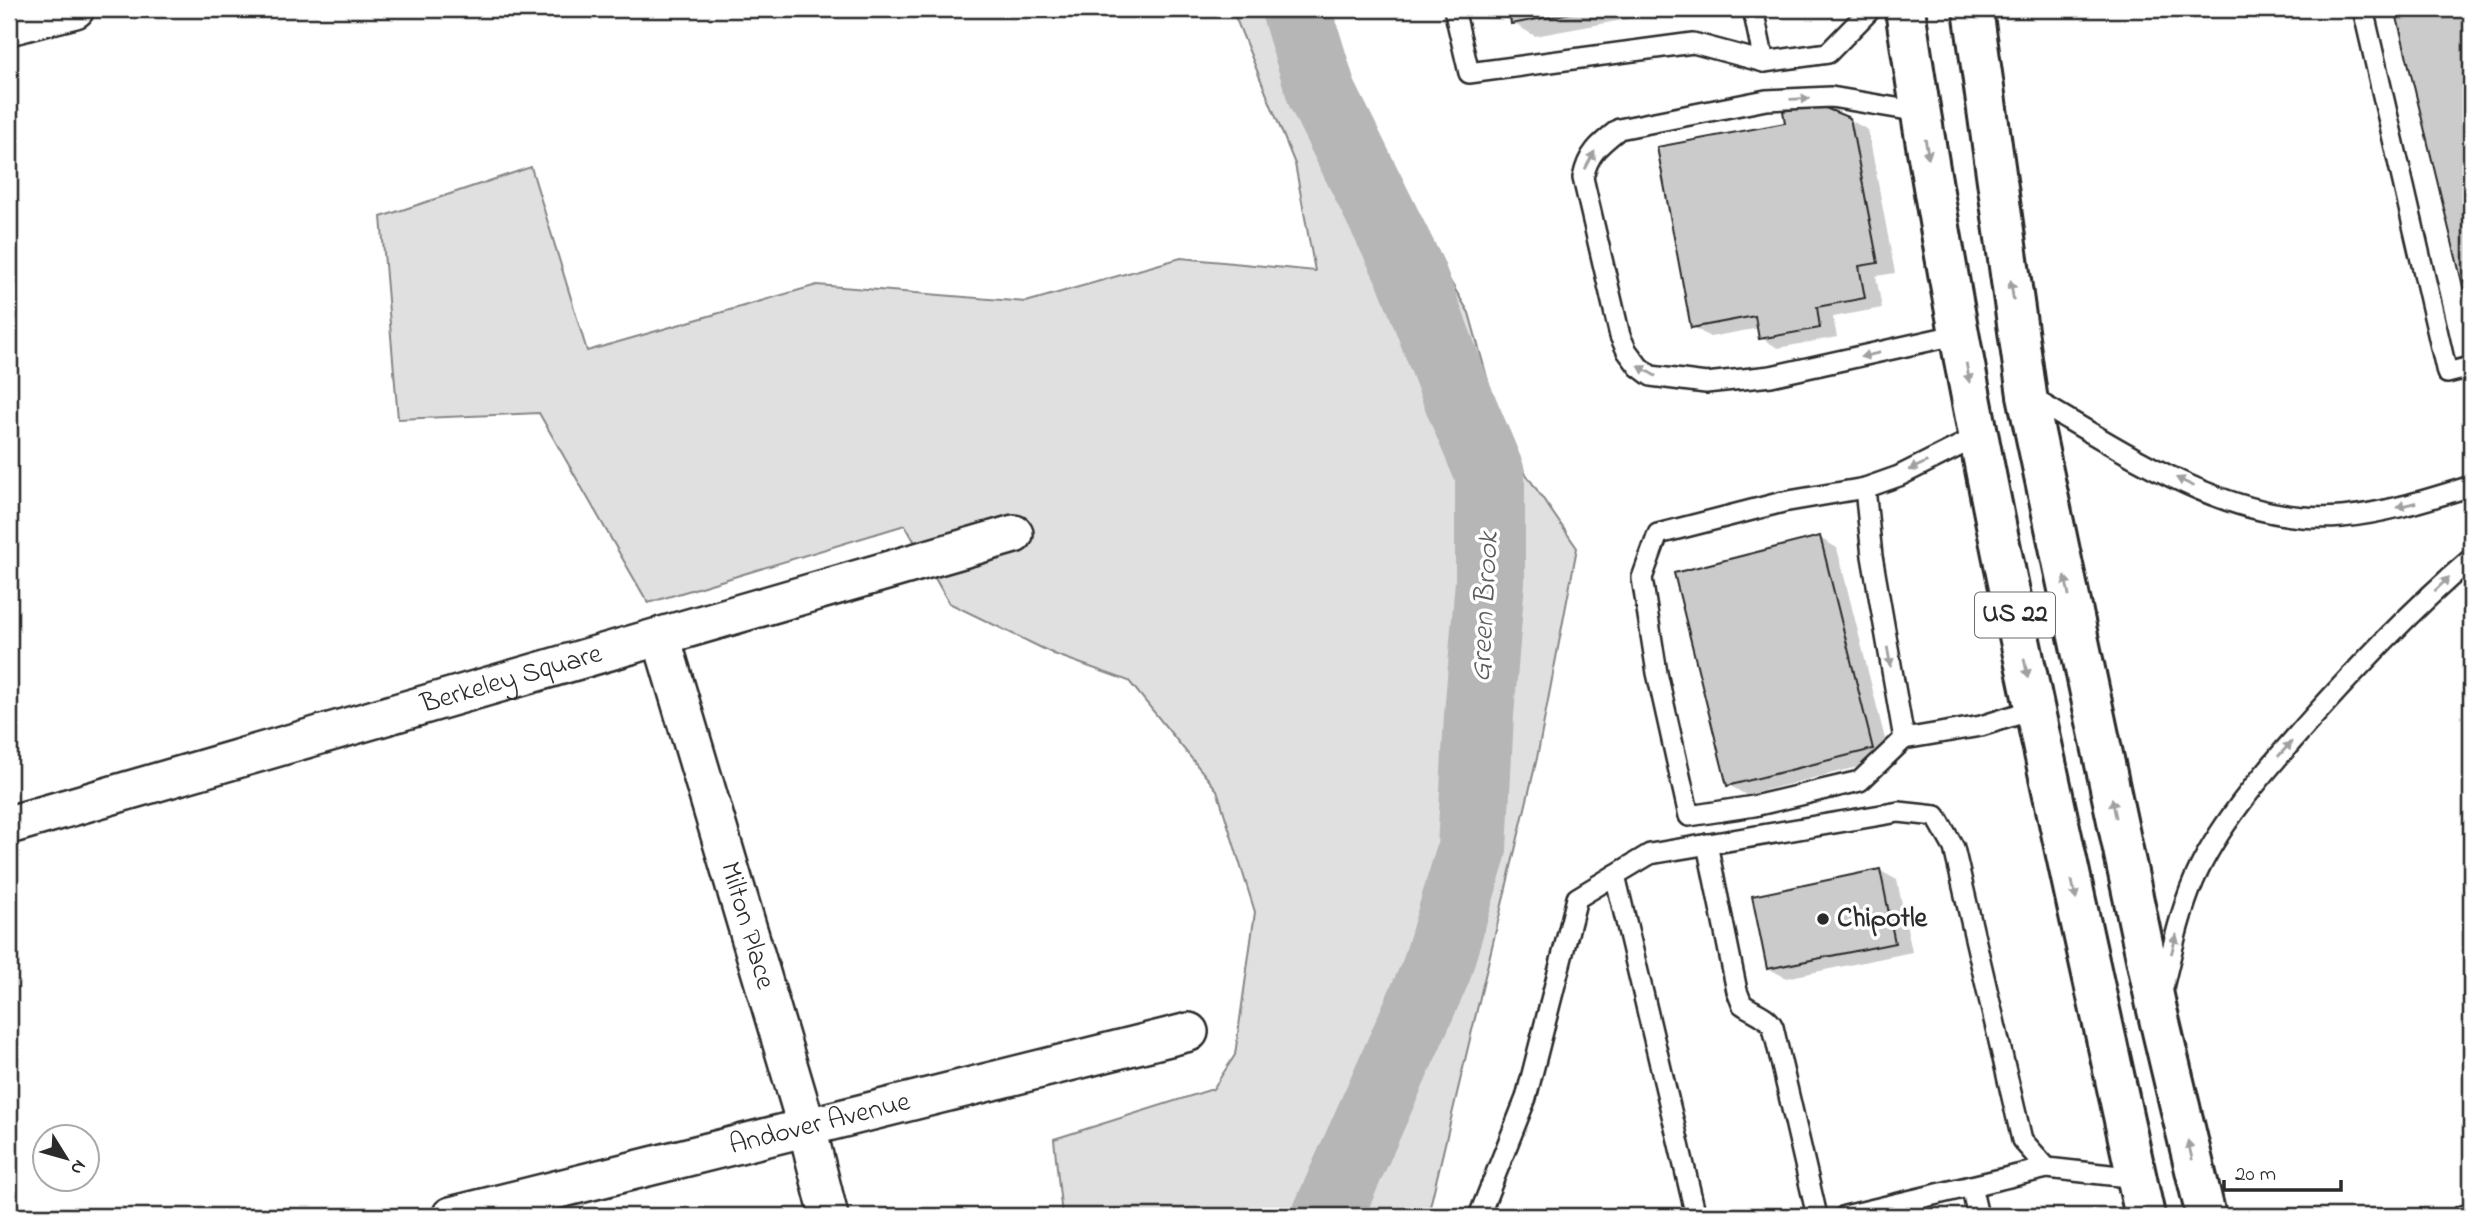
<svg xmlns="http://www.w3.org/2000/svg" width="2480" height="1225" font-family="'Indie Flower',sans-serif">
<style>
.green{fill:#e0e0e0;stroke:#868686;stroke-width:2}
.shadow{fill:#0003}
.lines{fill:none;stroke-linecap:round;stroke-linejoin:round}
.river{stroke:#b6b6b6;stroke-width:70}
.building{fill:#cbcbcb;stroke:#2b2b2b;stroke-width:2}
.service-casing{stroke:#2b2b2b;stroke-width:24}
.minor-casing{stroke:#2b2b2b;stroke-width:42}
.trunk-casing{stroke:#2b2b2b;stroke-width:44}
.service{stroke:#fff;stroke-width:19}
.minor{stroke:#fff;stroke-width:37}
.trunk{stroke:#fff;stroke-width:38}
.oneway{fill:#a0a0a0}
.poi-dot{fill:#2b2b2b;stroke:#fff;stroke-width:2.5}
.labels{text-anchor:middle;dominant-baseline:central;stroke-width:7;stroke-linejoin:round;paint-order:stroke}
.shield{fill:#fff;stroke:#6b6b6b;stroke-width:2}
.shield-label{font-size:26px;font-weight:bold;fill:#2b2b2b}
.street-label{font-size:28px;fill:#2b2b2b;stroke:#fff}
.poi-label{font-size:28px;font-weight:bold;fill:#2b2b2b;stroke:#fff;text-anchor:start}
.water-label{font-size:30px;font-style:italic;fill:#5c5c5c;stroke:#fff}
</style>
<rect width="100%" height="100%" fill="#fff"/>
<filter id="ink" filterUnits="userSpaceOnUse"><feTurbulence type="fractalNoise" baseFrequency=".0143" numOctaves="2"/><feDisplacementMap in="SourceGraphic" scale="14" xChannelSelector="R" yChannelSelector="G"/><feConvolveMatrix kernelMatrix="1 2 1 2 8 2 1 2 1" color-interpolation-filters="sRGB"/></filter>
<g filter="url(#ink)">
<path class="green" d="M1232 9H1322L1369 144 1469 313 1506 445 1577 548 1537 758 1429 1211 1425 1216H1062L1054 1139 1213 1089 1235 1055 1255 912 1217 790 1129 681 1054 654 949 603 905 525 648 603 539 413 398 419 381 217 531 167 587 351 817 285 1026 302 1181 258 1315 271 1295 164Z"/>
<g class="shadow">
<path d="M1510 9H1683L1535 36 1513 23Z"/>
<path d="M2397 9H2471V312Z"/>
<path d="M1850 120 1868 130 1895 273 1876 276 1882 308 1833 317 1837 337 1778 348 1761 338 1759 328 1710 337 1693 327Z"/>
<path d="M1820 538 1837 548 1890 759 1746 795 1729 785Z"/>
<path d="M1879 870 1897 880 1912 952 1786 978 1768 968Z"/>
</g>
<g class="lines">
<path class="river" d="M1296 9 1322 94 1411 274 1461 405 1490 474V581L1479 715 1472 849 1436 971 1327 1216"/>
</g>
<g class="building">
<path d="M1509 9H1593L1511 24Z"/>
<path d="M2395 9H2471V319Z"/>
<path d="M1818 105 1850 118 1878 263 1859 266 1865 298 1817 307 1820 328 1759 339 1755 316 1691 328 1657 147 1785 123 1783 111Z"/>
<path d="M1820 536 1873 749 1727 786 1674 573Z"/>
<path d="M1880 869 1895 943 1767 969 1752 896Z"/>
</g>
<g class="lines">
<g class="service-casing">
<g id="service">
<path d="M1454 9 1469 73 1693 43 1764 62 1828 53 1871 9"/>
<path d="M1753 9 1764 62"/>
<path d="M2363 9 2447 373 2471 367"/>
<path d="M1920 112 1831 97 1766 100 1619 129C1600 144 1588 153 1583 178L1620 336 1627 351 1639 367 1651 376 1706 383 1771 376 1960 334"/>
<path d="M2028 396C2121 449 2230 527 2342 517 2386 513 2429 499 2471 486"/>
<path d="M1979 436 1899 476 1865 488 1872 556 1904 739 1981 726 2035 709"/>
<path d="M1865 488 1783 502 1658 534 1642 578 1657 673 1689 816 1754 806 1860 781 1904 739"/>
<path d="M1707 844 1737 991 1742 1004C1753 1012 1767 1015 1773 1027L1817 1216"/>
<path d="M2162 992C2171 955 2179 915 2194 880 2219 823 2266 771 2306 725 2358 667 2412 609 2471 559"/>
<path d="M1971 1186 1978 1216"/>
<path d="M1479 1216 1526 1098 1577 898 1615 875"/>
<path d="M1696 1216 1615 875 1650 854 1899 812 1936 816 1954 848 2022 1140 2047 1168"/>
<path d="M1845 1216 2047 1168 2137 1178"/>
<path d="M2462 1216 2471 1214"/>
</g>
</g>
<g class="minor-casing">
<g id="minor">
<path d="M9 26 75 9"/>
<path id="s1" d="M661 637 807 1128 829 1216"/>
<path id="s2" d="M9 825 1014 534"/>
<path id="s3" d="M451 1216 1189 1032"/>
</g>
</g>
<g class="trunk-casing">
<g id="trunk">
<path d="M1905 9C1964 415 2058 815 2145 1216"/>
<path d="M1973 9 2027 395 2157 1010 2206 1216"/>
</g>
</g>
<use href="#service" class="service"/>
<use href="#minor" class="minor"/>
<use href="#trunk" class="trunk"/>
</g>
<defs><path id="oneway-solid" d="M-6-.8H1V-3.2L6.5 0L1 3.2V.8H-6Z" transform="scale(1.75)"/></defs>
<g class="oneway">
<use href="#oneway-solid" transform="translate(1800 99) rotate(-2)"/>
<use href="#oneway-solid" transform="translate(1927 149) rotate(80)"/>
<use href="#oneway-solid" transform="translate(1590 160) rotate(-62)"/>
<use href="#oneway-solid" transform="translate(2012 290) rotate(-98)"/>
<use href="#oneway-solid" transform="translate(1870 355) rotate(167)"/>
<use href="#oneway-solid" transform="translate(1647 371) rotate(-150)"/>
<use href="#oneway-solid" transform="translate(1968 373) rotate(80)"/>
<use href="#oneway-solid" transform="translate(1918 466) rotate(154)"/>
<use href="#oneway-solid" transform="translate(2185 482) rotate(-154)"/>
<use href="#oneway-solid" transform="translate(2406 505) rotate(165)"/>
<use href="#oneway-solid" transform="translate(2442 584) rotate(-44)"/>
<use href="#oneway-solid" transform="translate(2067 586) rotate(-102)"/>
<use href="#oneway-solid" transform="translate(1889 657) rotate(80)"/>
<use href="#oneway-solid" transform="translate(2026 668) rotate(78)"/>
<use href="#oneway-solid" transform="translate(2285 749) rotate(-48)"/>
<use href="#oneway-solid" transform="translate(2114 808) rotate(-102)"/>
<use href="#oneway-solid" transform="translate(2074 890) rotate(78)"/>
<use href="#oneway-solid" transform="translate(2174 944) rotate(-75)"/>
<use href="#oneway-solid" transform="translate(2190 1150) rotate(-103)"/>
</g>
</g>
<circle class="poi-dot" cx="1823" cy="919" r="7"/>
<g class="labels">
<rect class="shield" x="1975" y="592.5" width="80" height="45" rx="5"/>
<g class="shield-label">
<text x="2015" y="615">US 22</text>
</g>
<g class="street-label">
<text stroke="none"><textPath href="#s2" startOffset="523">Berkeley Square</textPath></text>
<text stroke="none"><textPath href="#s1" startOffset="301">Milton Place</textPath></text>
<text stroke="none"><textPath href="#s3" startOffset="380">Andover Avenue</textPath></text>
</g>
<g class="poi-label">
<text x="1837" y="919">Chipotle</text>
</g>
<g class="water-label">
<text transform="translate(1486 607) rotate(-87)">Green Brook</text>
</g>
</g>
<rect width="2480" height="1225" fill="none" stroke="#fff" stroke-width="35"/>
<rect x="18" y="18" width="2445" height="1190" fill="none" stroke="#2b2b2b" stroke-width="2.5" filter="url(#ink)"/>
<g transform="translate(66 1158) rotate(127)"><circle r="33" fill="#ffffff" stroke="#aaaaaa" stroke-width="2"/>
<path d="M0-5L12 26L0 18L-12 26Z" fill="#2b2b2b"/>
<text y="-10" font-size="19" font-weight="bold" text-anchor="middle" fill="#2b2b2b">N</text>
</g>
<path d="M2224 1180v10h117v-10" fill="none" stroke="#2b2b2b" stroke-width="3.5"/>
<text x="2235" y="1180" font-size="21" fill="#2b2b2b" stroke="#ffffff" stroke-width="5" paint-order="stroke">20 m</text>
</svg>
